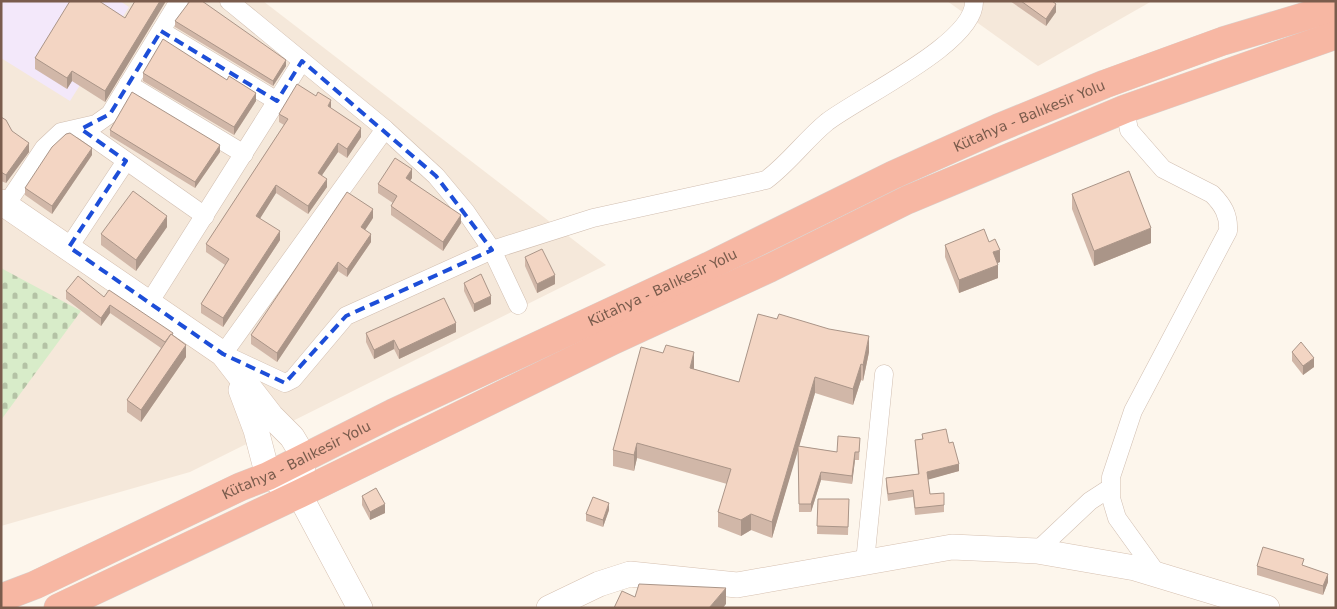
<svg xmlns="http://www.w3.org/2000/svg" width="1337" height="609" font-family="'DejaVu Sans',sans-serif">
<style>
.residential{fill:#f5e8da}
.education{fill:#f3e8fa}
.cemetery{fill:url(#cemetery-stones)}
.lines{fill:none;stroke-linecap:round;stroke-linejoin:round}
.street-casing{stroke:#d1beb0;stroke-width:19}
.secondary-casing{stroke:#d6c0b0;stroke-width:26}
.highway-casing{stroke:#dad1cd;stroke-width:29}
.street{stroke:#fff;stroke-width:18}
.secondary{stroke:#fff;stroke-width:25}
.highway{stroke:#f7b7a3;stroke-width:28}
.wall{fill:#d1b7a8}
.shaded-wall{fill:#aa9588}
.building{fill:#f3d5c3;stroke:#aa9588}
.marked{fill:none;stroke:#1d4ed8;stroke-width:4;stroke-dasharray:10 6;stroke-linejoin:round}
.labels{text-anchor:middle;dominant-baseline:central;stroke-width:4;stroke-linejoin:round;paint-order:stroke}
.street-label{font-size:14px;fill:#7a5c4d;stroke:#fffaf3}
</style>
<defs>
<pattern id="cemetery-stones" width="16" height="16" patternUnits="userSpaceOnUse" patternTransform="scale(1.25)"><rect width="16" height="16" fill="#d8ecc9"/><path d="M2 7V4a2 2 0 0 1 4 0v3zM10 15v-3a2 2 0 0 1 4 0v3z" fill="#b4c2a5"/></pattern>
</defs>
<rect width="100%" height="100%" fill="#fdf6ec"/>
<g class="residential">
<path d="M1 1H263L606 265 190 472 1 526Z"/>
<path d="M947 1H1152L1038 66Z"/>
</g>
<path class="education" d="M1 1H120L129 7 70 101 1 58Z"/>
<path class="cemetery" d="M1 268 81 311 1 420Z"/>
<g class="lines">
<g class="street-casing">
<g id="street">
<path d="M229 1 385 129 436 176 466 212 492 250 518 305"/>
<path d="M161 31 277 101"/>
<path d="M128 84 244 154"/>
<path d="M1125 109 1129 130 1163 169 1212 194C1223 205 1229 215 1228 231L1133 411 1111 477V498L1117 518 1158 575"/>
<path d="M81 129 205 216"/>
<path d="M385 129 223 354 285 383 293 379 346 316 492 250 593 218 766 180C789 163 805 140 827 122 859 97 976 43 974 1"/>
<path d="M6 205 44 148 61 132 96 124 110 114 179 1"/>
<path d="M69 247 126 161"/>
<path d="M149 303 302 61"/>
<path d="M1037 551 1090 501 1110 488"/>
<path d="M865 562 884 374"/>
</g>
</g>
<g class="secondary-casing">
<g id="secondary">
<path d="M1 202 223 354 271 416 292 437 304 457 299 494"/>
<path d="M241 390 256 430 268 476 299 494 360 608"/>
<path d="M549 608 599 584 630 574 737 585 952 547 1037 551 1135 568 1267 608"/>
</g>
</g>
<g class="highway-casing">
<g id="highway">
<path id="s1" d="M1 598 35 585 240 487 268 476 393 413 709 266 893 175 998 128 1105 84 1223 41 1336 7"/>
<path d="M58 608 299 494 612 341 770 268 907 200 1125 109 1336 35"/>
</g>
</g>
<use href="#street" class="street"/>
<use href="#secondary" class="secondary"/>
<use href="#highway" class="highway"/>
</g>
<g class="wall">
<path d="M135 1H166L105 102 72 81 67 89 35 69V58L125 18Z"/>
<path d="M1010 1H1052L1056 12 1046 26Z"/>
<path d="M175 21 286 66 273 86 175 27Z"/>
<path d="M143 73 256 101 234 135 143 81Z"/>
<path d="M316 96 331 108 361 137 347 158 338 152 322 175 327 187 308 214 276 193 260 218 280 240 223 327 201 313V304L225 265 206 252V244L284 125 279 122V114Z"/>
<path d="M1 117 29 152 6 183 1 181Z"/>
<path d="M110 130 220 152 195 188 110 136Z"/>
<path d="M92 155 52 214 25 195V188Z"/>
<path d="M412 178 410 181 461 223 443 251 391 215V206L393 203 378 193V184Z"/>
<path d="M1072 194 1151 243 1094 266 1072 209Z"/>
<path d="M373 218 365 230 371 242 347 277 338 271 277 362 251 344V335Z"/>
<path d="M167 227 136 271 101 245V234Z"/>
<path d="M989 242 1000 262 997 263 998 278 959 293 945 257V245Z"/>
<path d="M525 257 555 284 537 293 525 266Z"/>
<path d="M464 283 491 304 474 312 464 291Z"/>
<path d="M66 291 104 297 173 336 186 357 141 422 127 412V400L161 348 110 313 101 326 66 299Z"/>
<path d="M456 332 399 359 394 349 374 359 366 342V333Z"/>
<path d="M869 352 863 381 861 380 853 405 815 393 799 446 837 452 860 438 859 460H855L852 484 821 480 811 512H799L798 448 772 538 751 530 741 536 718 527V512L727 484 637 458 634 471 613 466V450L694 369 739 382Z"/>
<path d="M1292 352 1314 367 1303 375 1292 361Z"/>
<path d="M922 434 949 443 959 471 928 479 930 494 944 505V512L915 515 913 497 888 501 886 485V478L918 474 915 440 922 439Z"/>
<path d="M362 496 385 513 370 520 362 505Z"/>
<path d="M818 499H849L848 535 817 534Z"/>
<path d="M609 510 603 527 586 521V514Z"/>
<path d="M1257 566H1304L1328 582 1323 595 1257 575Z"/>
</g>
<g class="shaded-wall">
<path d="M160 1H166L105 102V91Z"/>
<path d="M1056 4V12L1046 26V19Z"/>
<path d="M286 60V66L273 86V81Z"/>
<path d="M72 71V81L67 89V78Z"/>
<path d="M256 93V101L234 135V127Z"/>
<path d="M331 100V109L328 106Z"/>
<path d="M361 128V137L347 158V149Z"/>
<path d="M29 143V152L6 183V175Z"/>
<path d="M338 143V152L318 181V173Z"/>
<path d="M220 145V152L195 188V182Z"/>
<path d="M92 148V155L52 214V206Z"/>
<path d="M412 169V178L406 187V178Z"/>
<path d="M327 179V187L308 214V206Z"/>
<path d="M276 185V193L256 225V216Z"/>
<path d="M373 209V218L361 236V227Z"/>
<path d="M461 215V223L443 251V242Z"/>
<path d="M167 216V227L136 271V260Z"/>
<path d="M1151 228V243L1094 266V251Z"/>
<path d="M280 231V240L223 327V318Z"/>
<path d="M371 234V242L347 277V269Z"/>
<path d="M1000 250V262L993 265V252Z"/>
<path d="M338 262V271L277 362V353Z"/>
<path d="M998 265V278L959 293V280Z"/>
<path d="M555 275V284L537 293V284Z"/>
<path d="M491 296V304L474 312V304Z"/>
<path d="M110 305V313L101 326V318Z"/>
<path d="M456 323V332L399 359V350Z"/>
<path d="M869 336V352L863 381V365Z"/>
<path d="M394 340V349L374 359V350Z"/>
<path d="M186 345V357L141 422V410Z"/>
<path d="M694 352V368L690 384V368Z"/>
<path d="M1314 358V367L1303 375V366Z"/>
<path d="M861 364V380L853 405V389Z"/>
<path d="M815 377V393L772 538V522Z"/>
<path d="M637 443V458L634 471V455Z"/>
<path d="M855 452V460L852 484V476Z"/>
<path d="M959 464V471L927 480V472Z"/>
<path d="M821 472V480L811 512V504Z"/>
<path d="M609 503V510L603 527V520Z"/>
<path d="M385 504V513L370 520V512Z"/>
<path d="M751 514V530L741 536V520Z"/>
<path d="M1328 574V582L1323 595V586Z"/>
<path d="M726 588V604L723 608H709Z"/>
</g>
<g class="building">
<path d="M70 1H99L125 18 135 1H160L105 91 72 71 67 78 35 58Z"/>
<path d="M190 1H202L286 60 273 81 175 21Z"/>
<path d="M1021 1H1052L1056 4 1046 19Z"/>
<path d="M163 39 227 80 229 76 256 93 234 127 143 73Z"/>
<path d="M297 84 316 96 318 92 331 100 328 106 361 128 347 149 338 143 318 173 327 179 308 206 276 185 256 216 280 231 223 318 201 304 229 259 206 244 288 119 279 114Z"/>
<path d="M132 92 220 145 195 182 110 130Z"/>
<path d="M1 117 6 120 12 131 29 143 6 175 1 172Z"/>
<path d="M70 133 92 148 52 206 25 188 52 147 66 134Z"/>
<path d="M395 158 412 169 406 178 461 215 443 242 391 206 397 196 378 184Z"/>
<path d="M1129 171 1151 228 1094 251 1072 194Z"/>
<path d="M133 191 167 216 136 260 101 234Z"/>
<path d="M347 192 373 209 361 227 371 234 347 269 338 262 277 353 251 335Z"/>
<path d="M984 229 989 242 995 239 1000 250 993 252 998 265 959 280 945 245Z"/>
<path d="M542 249 555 275 537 284 525 257Z"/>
<path d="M481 274 491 296 474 304 464 283Z"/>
<path d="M78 276 104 297 109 290 173 333 172 335 171 334 165 342 110 305 101 318 66 291Z"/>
<path d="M444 298 456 323 399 350 394 340 374 350 366 333Z"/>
<path d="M758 314 777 319 779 314 829 329 869 336 863 365 861 364 853 389 815 377 772 522 751 514 741 520 718 512 731 469 637 443 634 455 613 450 641 347 663 353 666 345 694 352 690 368 739 382Z"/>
<path d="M171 334 186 345 141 410 127 400Z"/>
<path d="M1301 342 1314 358 1303 366 1292 352Z"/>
<path d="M946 429 949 443 953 442 959 464 927 472 930 494 944 493V505L915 508 913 490 888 494 886 478 919 474 915 440 923 439 922 434Z"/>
<path d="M838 436 860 438 859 452H855L852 476 821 472 811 504H799L798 446 837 452Z"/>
<path d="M376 488 385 504 370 512 362 496Z"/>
<path d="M593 497 609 503 603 520 586 514Z"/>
<path d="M818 499H849L848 527 817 526Z"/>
<path d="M1263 547 1304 559 1302 565 1328 574 1323 586 1257 566Z"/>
<path d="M639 584 726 588 709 608H614L622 591 635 597Z"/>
</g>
<path class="marked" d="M161 31 277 101 302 61 436 176 492 250 346 316 285 383 223 354 69 247 126 161 81 129 110 114Z"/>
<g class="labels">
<g class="street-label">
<text stroke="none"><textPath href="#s1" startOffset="1136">Kütahya - Balıkesir Yolu</textPath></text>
<text stroke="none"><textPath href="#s1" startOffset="731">Kütahya - Balıkesir Yolu</textPath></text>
<text stroke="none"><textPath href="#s1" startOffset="326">Kütahya - Balıkesir Yolu</textPath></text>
</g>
</g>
<rect width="1337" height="609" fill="none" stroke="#7a5c4d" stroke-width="5"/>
</svg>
